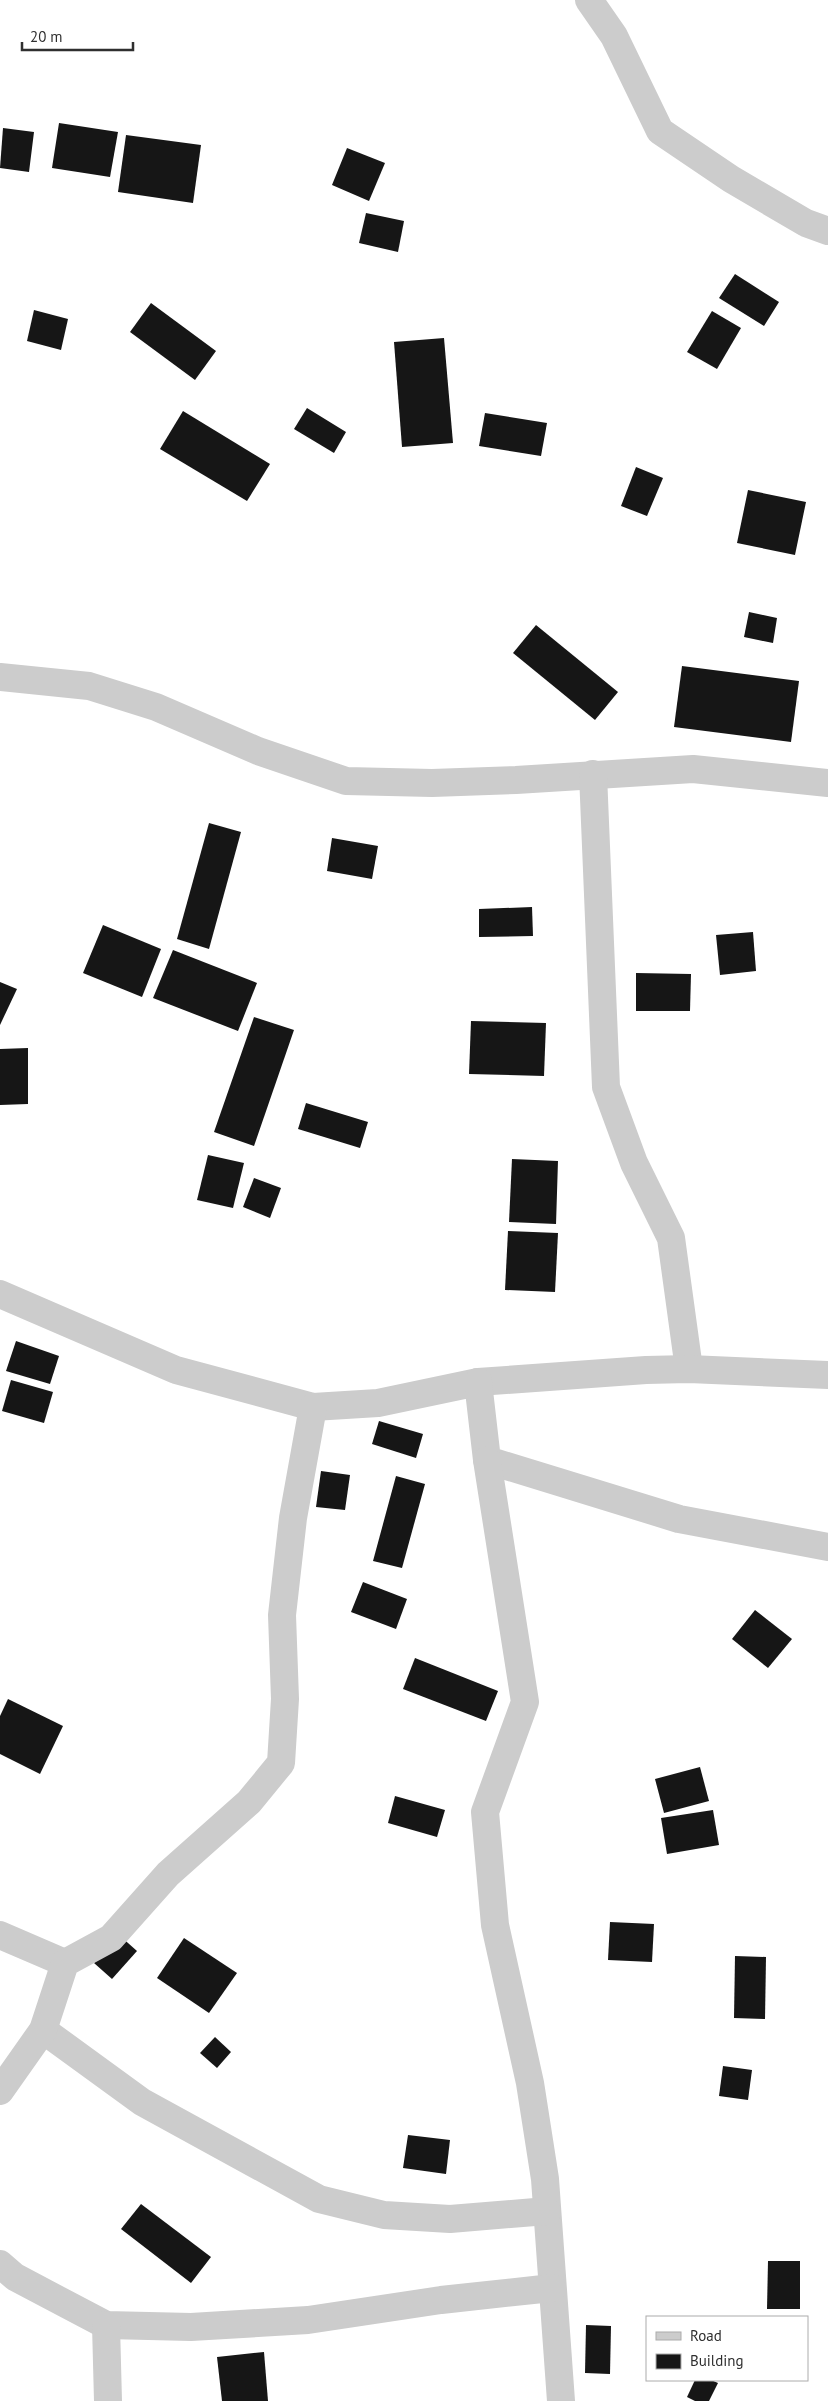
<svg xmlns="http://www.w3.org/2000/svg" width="828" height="2401" font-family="'PT Sans',sans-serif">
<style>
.building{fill:#161616}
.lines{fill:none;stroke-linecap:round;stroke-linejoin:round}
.street{stroke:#ccc;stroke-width:28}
</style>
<rect width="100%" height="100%" fill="#fff"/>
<g class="building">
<path d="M59 123 118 132 110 177 52 168Z"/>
<path d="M3 128 34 132 29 172 0 168Z"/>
<path d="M126 135 201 145 193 203 118 192Z"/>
<path d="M347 148 385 163 369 201 332 185Z"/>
<path d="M366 213 404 221 398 252 359 243Z"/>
<path d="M735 274 779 302 764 326 719 298Z"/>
<path d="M151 303 216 351 195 380 130 332Z"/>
<path d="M34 310 68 319 61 350 27 341Z"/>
<path d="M712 311 741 328 717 369 687 352Z"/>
<path d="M444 338 453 443 402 447 394 342Z"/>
<path d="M307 408 346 432 334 453 294 429Z"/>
<path d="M183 411 270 464 247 501 160 449Z"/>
<path d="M485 413 547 423 541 456 479 446Z"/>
<path d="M636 467 663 478 647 516 621 506Z"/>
<path d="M748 490 806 502 795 555 737 543Z"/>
<path d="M749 612 777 618 773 643 744 637Z"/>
<path d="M536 625 618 692 595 720 513 653Z"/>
<path d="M682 666 799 681 791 742 674 727Z"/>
<path d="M209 823 241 832 209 949 177 939Z"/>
<path d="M332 838 378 846 372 879 327 871Z"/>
<path d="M532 907 533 936 479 937V909Z"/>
<path d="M103 925 161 949 142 997 83 973Z"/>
<path d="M753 932 756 971 720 975 716 935Z"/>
<path d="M173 950 257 983 238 1031 153 998Z"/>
<path d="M636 973 691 974 690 1011H636Z"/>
<path d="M0 982 17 989 0 1025Z"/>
<path d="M254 1017 294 1030 254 1146 214 1132Z"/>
<path d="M471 1021 546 1023 544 1076 469 1074Z"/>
<path d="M28 1048V1104L0 1105V1049Z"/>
<path d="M306 1103 368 1122 360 1148 298 1129Z"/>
<path d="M208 1155 244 1163 233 1208 197 1200Z"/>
<path d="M512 1159 558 1161 556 1224 509 1222Z"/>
<path d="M254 1178 281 1188 270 1218 243 1207Z"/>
<path d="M508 1231 558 1233 555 1292 505 1290Z"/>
<path d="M16 1341 59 1356 50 1384 6 1371Z"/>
<path d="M11 1380 53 1392 44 1423 2 1411Z"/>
<path d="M379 1421 423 1434 416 1458 372 1444Z"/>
<path d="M321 1471 350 1475 345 1510 316 1507Z"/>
<path d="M396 1476 425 1484 402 1568 373 1561Z"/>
<path d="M363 1582 407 1599 396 1629 351 1612Z"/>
<path d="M755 1610 792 1639 768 1668 732 1639Z"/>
<path d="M415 1658 498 1691 486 1721 403 1689Z"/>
<path d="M8 1699 63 1726 40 1774 0 1754V1716Z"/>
<path d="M700 1767 709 1801 664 1813 655 1779Z"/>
<path d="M395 1796 445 1810 437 1837 388 1823Z"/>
<path d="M713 1810 719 1845 667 1854 661 1818Z"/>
<path d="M610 1922 654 1924 652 1962 608 1960Z"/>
<path d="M119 1935 137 1951 112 1979 94 1963Z"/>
<path d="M184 1938 237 1973 209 2013 157 1978Z"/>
<path d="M735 1956 766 1957 765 2019 734 2018Z"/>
<path d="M215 2037 231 2052 217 2068 200 2053Z"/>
<path d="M723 2066 752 2070 748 2100 719 2096Z"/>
<path d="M408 2135 450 2140 446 2174 403 2168Z"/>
<path d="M141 2204 211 2257 191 2283 121 2229Z"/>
<path d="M768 2261H800V2309H767Z"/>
<path d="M586 2325 611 2326 610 2374 585 2373Z"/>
<path d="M264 2352 268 2401H222L217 2357Z"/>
<path d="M695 2380H711L718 2383 709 2401H695L687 2397Z"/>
</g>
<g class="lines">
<g class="street">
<path d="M589 0 614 36 660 131 731 179 806 223 828 231"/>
<path d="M0 677 89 686 156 707 258 751 346 781 432 783 516 780 693 769 828 783"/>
<path d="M593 774 606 1087 634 1163 671 1238 689 1369"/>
<path d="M0 1294 176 1370 313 1407 378 1403 478 1382 646 1370 689 1369 828 1375"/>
<path d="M478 1382 487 1460 679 1519 828 1547"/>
<path d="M487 1460 525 1702 485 1812 495 1925 530 2083 545 2179 561 2401"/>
<path d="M0 1935 65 1963"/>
<path d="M43 2030 142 2102 319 2199 384 2215 450 2219 547 2211"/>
<path d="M0 2091 43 2030 65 1963 111 1938 168 1874 249 1802 281 1763 285 1699 282 1615 293 1518 313 1407"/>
<path d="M0 2264 15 2277 106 2325 191 2327 308 2320 441 2300 552 2288"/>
<path d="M106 2325 108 2401"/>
</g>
</g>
<rect x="646" y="2316" width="162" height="65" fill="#ffffff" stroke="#acacac"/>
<rect x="656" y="2332" width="25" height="8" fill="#cccccc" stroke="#acacac"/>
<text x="690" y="2341" font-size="15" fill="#2f2f2f">Road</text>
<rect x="656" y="2354" width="25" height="15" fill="#161616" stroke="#acacac"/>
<text x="690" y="2366" font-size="15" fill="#2f2f2f">Building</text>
<path d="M22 42v8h111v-8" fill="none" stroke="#2f2f2f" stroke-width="2.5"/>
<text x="30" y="42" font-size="15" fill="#2f2f2f" stroke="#ffffff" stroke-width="4" paint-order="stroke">20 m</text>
</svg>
